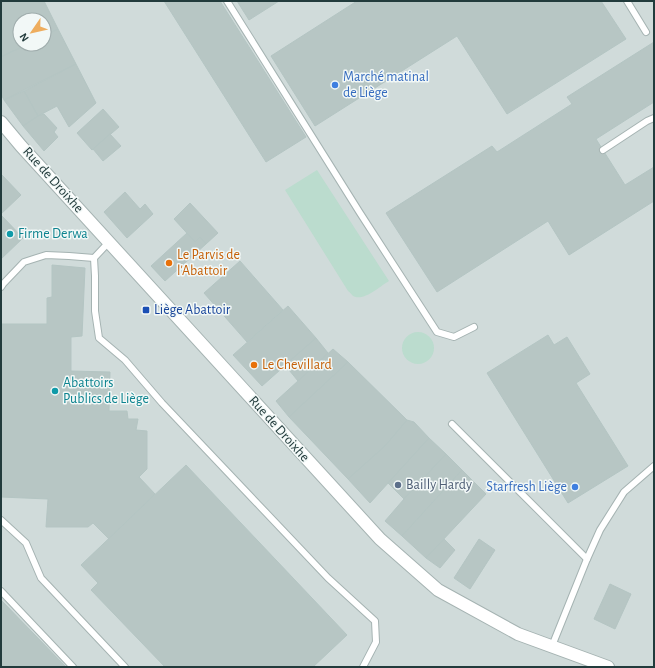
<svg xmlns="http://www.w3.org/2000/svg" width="655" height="668" font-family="'Alegreya Sans',sans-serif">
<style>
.built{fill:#d0dbda;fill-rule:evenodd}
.green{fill:#bbdcce}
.building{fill:#b7c6c4;stroke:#b4c5c3}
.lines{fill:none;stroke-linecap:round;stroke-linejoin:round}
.lane-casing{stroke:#a5b3b2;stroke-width:8}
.street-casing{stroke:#a5b3b2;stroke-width:14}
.lane{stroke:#fff;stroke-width:6}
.street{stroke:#fff;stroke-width:12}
.shop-dot{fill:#3f7fe0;stroke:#f2f8f7;stroke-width:1.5}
.culture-dot{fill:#0f9aa8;stroke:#f2f8f7;stroke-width:1.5}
.food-dot{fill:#e8710a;stroke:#f2f8f7;stroke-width:1.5}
.transit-dot{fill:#1a4fb4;stroke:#f2f8f7;stroke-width:1.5}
.service-dot{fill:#5c6f8a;stroke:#f2f8f7;stroke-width:1.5}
.labels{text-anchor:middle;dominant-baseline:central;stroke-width:3;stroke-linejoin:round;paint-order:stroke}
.shop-label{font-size:14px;fill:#366cbe;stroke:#f2f8f7;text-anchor:start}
.street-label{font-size:14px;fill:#223b3c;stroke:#f2f8f7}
.culture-label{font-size:14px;fill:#0d838f;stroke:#f2f8f7;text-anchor:start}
.food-label{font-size:14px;fill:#c56008;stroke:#f2f8f7;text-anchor:start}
.transit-label{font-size:14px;fill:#164399;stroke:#f2f8f7;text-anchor:start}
.service-label{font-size:14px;fill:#4e5e75;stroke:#f2f8f7;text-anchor:start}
</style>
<rect width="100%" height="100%" fill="#e2ecea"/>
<path class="built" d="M1 1H654V667H1ZM20 20H44V44H20Z"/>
<g class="green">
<path d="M317 170 389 281C380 286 364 302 353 296 351 294 350 292 348 291L285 190Z"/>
<circle cx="418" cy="348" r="16"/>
</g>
<g class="building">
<path d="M1 1H44L58 29 44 36V20H20V44H28L1 57Z"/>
<path d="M164 1H220L306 137 266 162Z"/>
<path d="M237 1H279L249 20Z"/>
<path d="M357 1H601L626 39 507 114 457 36 315 126 271 56Z"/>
<path d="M58 29 76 64 4 100 1 94V57L28 44H44V36Z"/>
<path d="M654 42V102L596 139 625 185 654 167V201L569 255 548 221 437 292 386 213 492 146 497 152 572 104 567 97Z"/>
<path d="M76 64 96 103 69 127 57 106 38 116 24 91Z"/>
<path d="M24 91 38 116 23 126 4 100Z"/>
<path d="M103 109 119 127 92 150 77 133Z"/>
<path d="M44 114 57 128 54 132 58 137 44 151 23 126 38 116Z"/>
<path d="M110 134 121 146 103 161 93 149Z"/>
<path d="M1 174 21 195 1 214Z"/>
<path d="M125 192 140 209 145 204 153 214 127 238 104 212Z"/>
<path d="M190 203 218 233 206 244 200 237 195 242 174 219Z"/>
<path d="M1 215 23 238 1 259Z"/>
<path d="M187 233 195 242 200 237 206 244 165 281 151 266Z"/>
<path d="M240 261 283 310 247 342 204 293Z"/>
<path d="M52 265 85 268 82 336 71 337V371L110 372 109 411H127L128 419H138L136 430 147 431V469L139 477 155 494 109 539 93 523 88 527H46L48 499 1 497V324H47V298L52 297Z"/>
<path d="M288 306 316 338 262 386 233 355Z"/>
<path d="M548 335 554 345 567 337 590 374 576 383 628 466 568 503 487 373Z"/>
<path d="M316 338 328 353 298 381 285 365Z"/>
<path d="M333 349 348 362 289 417 276 401Z"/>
<path d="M348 362 407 420 385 446 348 479 289 417Z"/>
<path d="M407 420 414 422 429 438 370 503 348 479 385 446Z"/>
<path d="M429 438 446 454 404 499 388 483Z"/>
<path d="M446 454 462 470 402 536 385 521 404 499Z"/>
<path d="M186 465 347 635 313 667H165L91 590 98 583 81 565Z"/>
<path d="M462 470 486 494 426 558 402 536Z"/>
<path d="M444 539 455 550 440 568 426 558Z"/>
<path d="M479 539 495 550 470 589 454 578Z"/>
<path d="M610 584 631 594 615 629 594 619Z"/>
<path d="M1 600 66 667H1Z"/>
</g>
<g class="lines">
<g class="lane-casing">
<g id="lane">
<path d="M227 1 360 213 437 332 454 337 474 327"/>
<path d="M627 1 646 32"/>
<path d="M603 150 647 121 654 118"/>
<path d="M109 242 94 258 95 276V311L99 338 125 360 162 403 328 578 375 621 376 642 363 667"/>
<path d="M1 287 3 284 24 262 46 255 69 256 94 258"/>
<path d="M452 424 587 559"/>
<path d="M1 520 26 543 41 578 125 667"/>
<path d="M1 591 73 667"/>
<path d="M552 646 587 559 600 530 624 492 654 466"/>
</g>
</g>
<g class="street-casing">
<path id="street" d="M1 122 21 146 380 539 438 590 518 634 608 667"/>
</g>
<use href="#lane" class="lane"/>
<use href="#street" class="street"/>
</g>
<g class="shop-dot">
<circle cx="335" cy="85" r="4"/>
<circle cx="575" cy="487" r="4"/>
</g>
<g class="culture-dot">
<circle cx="10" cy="234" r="4"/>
<circle cx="55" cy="391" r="4"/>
</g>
<g class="food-dot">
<circle cx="169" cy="263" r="4"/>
<circle cx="254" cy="365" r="4"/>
</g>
<rect class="transit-dot" x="142" y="306" width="8" height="8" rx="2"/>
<circle class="service-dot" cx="398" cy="485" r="4"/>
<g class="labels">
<g class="shop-label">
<text x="343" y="77">Marché matinal<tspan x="343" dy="16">de Liège</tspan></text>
<text x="567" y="487" text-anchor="end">Starfresh Liège</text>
</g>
<g class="street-label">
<text transform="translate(53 180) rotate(48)">Rue de Droixhe</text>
<text transform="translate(279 429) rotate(48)">Rue de Droixhe</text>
</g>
<g class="culture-label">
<text x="18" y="234">Firme Derwa</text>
<text x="63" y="383">Abattoirs<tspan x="63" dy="16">Publics de Liège</tspan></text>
</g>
<g class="food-label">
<text x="177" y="255">Le Parvis de<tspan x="177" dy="16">l'Abattoir</tspan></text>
<text x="262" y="365">Le Chevillard</text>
</g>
<g class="transit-label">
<text x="154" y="310">Liège Abattoir</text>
</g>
<g class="service-label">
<text x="406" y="485">Bailly Hardy</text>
</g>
</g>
<rect width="655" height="668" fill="none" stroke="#223b3c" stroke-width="4"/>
<g transform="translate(32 32) rotate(236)"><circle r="19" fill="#f2f8f7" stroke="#9facac"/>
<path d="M0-3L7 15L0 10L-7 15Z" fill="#eead5e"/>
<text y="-6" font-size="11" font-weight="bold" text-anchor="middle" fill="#223b3c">N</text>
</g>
</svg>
